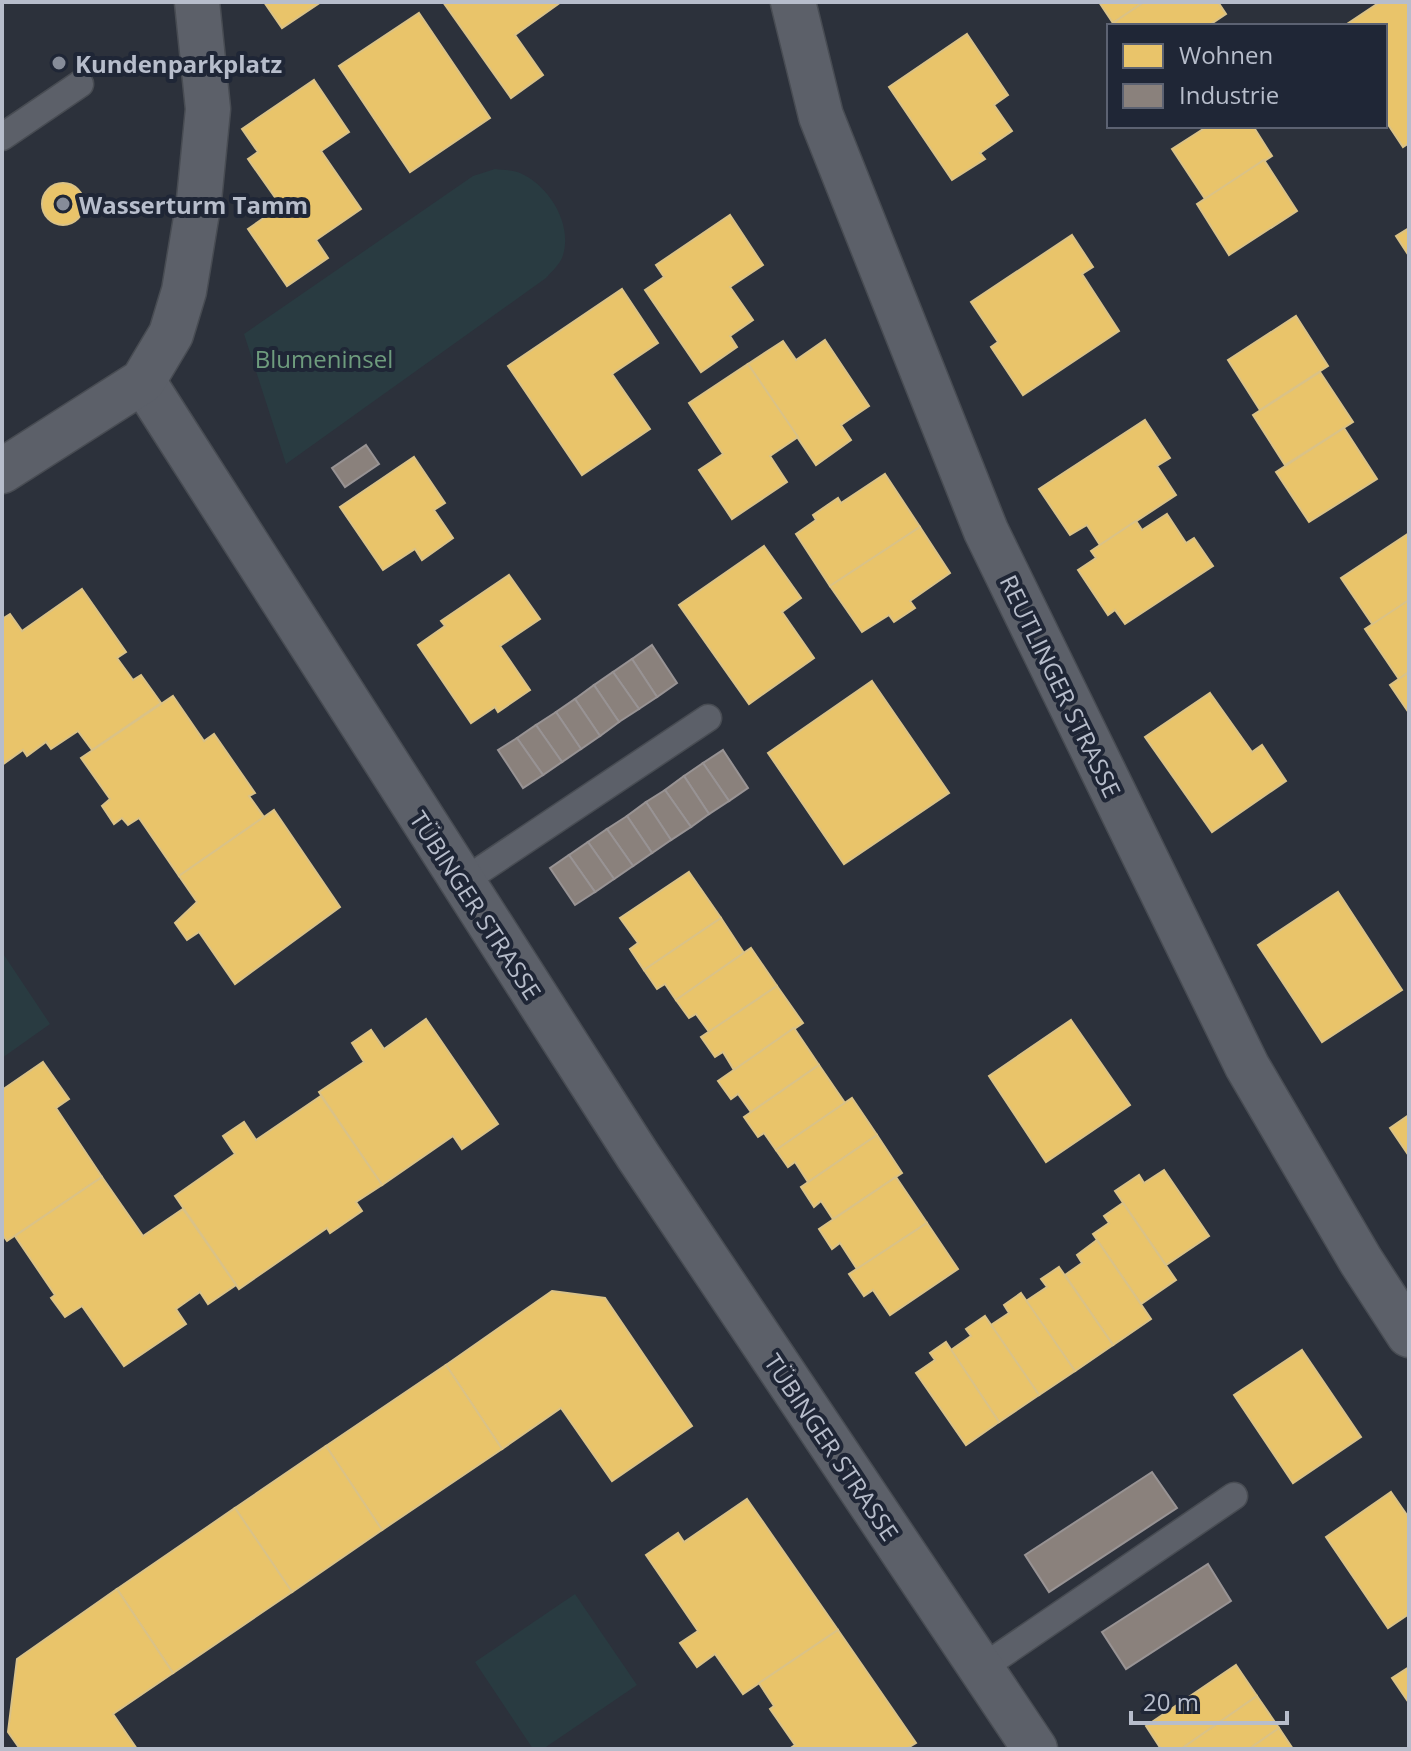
<svg xmlns="http://www.w3.org/2000/svg" width="1411" height="1751" font-family="'Open Sans',sans-serif">
<style>
.green{fill:#293b41}
.homes{fill:#e9c46a;stroke:#dac287;stroke-width:2}
.industry{fill:#8a817c;stroke:#989394;stroke-width:2}
.lines{fill:none;stroke-linecap:round;stroke-linejoin:round}
.lane-casing{stroke:#484c53;stroke-width:29}
.street-casing{stroke:#484c53;stroke-width:47}
.lane{stroke:#5c6069;stroke-width:26}
.street{stroke:#5c6069;stroke-width:44}
.poi-dot{fill:#868c99;stroke:#1f2636;stroke-width:3}
.labels{text-anchor:middle;dominant-baseline:central;stroke-width:8;stroke-linejoin:round;paint-order:stroke}
.poi-label{font-size:24px;font-weight:bold;fill:#b7bdcb;stroke:#1f2636;text-anchor:start}
.park-label{font-size:24px;fill:#6e9c7d;stroke:#1f2636}
.street-label{font-size:24px;fill:#b7bdcb;stroke:#1f2636}
</style>
<rect width="100%" height="100%" fill="#2c313b"/>
<g class="green">
<path d="M495 169C503 170 513 170 520 173 550 186 574 226 562 258 559 265 551 272 546 278L286 464 244 334 473 176Z"/>
<path d="M2 952 50 1024 2 1058Z"/>
<path d="M575 1594 637 1685 543 1749H533L475 1662Z"/>
</g>
<g class="homes">
<path d="M264 2H321L282 28Z"/>
<path d="M443 2H561L515 35 543 75 511 98Z"/>
<path d="M1099 2H1144L1113 23Z"/>
<path d="M1144 2H1218L1226 14 1208 26H1115L1113 23Z"/>
<path d="M1380 2H1409V143L1403 147 1385 120V26H1344Z"/>
<path d="M419 13 490 118 410 172 339 66Z"/>
<path d="M967 34 1008 95 994 105 1012 131 980 153 985 159 952 180 889 87Z"/>
<path d="M314 80 349 132 321 151 361 209 316 240 328 258 287 286 248 229 281 206 248 159 258 152 242 129Z"/>
<path d="M1208 126H1253L1272 156 1205 199 1172 149Z"/>
<path d="M1264 160 1297 211 1229 255 1197 204Z"/>
<circle cx="63" cy="204" r="21"/>
<path d="M730 215 763 265 730 287 753 320 730 336 737 347 701 372 645 290 664 277 656 265Z"/>
<path d="M1409 228V256L1396 236Z"/>
<path d="M1072 235 1093 267 1082 274 1119 331 1023 395 991 347 998 342 971 302Z"/>
<path d="M622 289 658 343 612 374 650 429 582 475 508 366Z"/>
<path d="M1296 316 1328 366 1260 410 1228 360Z"/>
<path d="M825 340 869 406 841 425 851 440 816 465 748 364 783 341 796 360Z"/>
<path d="M748 364 798 437 770 456 787 482 732 519 699 470 723 454 689 403Z"/>
<path d="M1320 372 1353 422 1285 465 1253 415Z"/>
<path d="M1145 420 1170 458 1157 466 1176 495 1100 545 1087 525 1070 535 1039 489Z"/>
<path d="M1344 428 1377 479 1309 522 1276 472Z"/>
<path d="M414 457 445 503 434 510 453 538 422 560 415 549 383 570 340 507Z"/>
<path d="M885 474 920 527 830 586 796 534 816 520 813 515 838 498 841 503Z"/>
<path d="M1167 514 1186 543 1194 538 1213 566 1125 624 1115 610 1108 615 1078 570 1096 558 1091 551 1136 521 1142 530Z"/>
<path d="M920 527 950 573 910 601 915 608 894 622 889 615 862 632 830 586Z"/>
<path d="M1409 533V600L1373 625 1341 578Z"/>
<path d="M764 546 801 598 782 612 814 658 749 704 679 605Z"/>
<path d="M509 575 540 619 500 646 530 690 498 712 495 707 471 723 418 645 445 626 441 621Z"/>
<path d="M82 589 126 652 117 658 133 680 141 675 161 703 92 750 78 731 51 749 46 742 27 756 23 750 2 765V619L10 614 22 631Z"/>
<path d="M1409 600V672L1399 679 1365 629Z"/>
<path d="M1409 672V713L1390 685Z"/>
<path d="M872 681 949 793 844 864 768 753Z"/>
<path d="M1210 693 1252 752 1262 745 1286 781 1212 832 1145 737Z"/>
<path d="M173 696 204 741 214 734 255 793 249 796 264 817 179 876 139 818 128 825 122 818 114 824 102 806 110 799 81 758Z"/>
<path d="M274 810 340 907 235 984 199 932 187 940 175 923 197 902 179 876Z"/>
<path d="M689 872 721 918 644 970 630 949 638 943 620 918Z"/>
<path d="M1338 892 1402 990 1322 1042 1258 945Z"/>
<path d="M721 918 744 953 676 1000 665 984 657 989 644 970Z"/>
<path d="M751 948 777 986 709 1032 696 1014 689 1018 676 1000Z"/>
<path d="M777 986 803 1023 734 1070 723 1052 715 1057 701 1037Z"/>
<path d="M426 1019 498 1124 462 1149 453 1136 382 1185 319 1092 364 1062 352 1043 371 1030 384 1049Z"/>
<path d="M1071 1020 1130 1105 1046 1162 989 1076Z"/>
<path d="M794 1028 819 1065 751 1112 738 1094 731 1099 718 1081Z"/>
<path d="M43 1062 69 1099 56 1108 102 1177 7 1241 2 1234V1090Z"/>
<path d="M819 1065 845 1103 776 1150 764 1133 758 1137 744 1117Z"/>
<path d="M321 1096 382 1185 356 1202 362 1211 330 1233 327 1228 239 1289 175 1196 235 1154 223 1136 244 1122 256 1140Z"/>
<path d="M852 1098 877 1135 808 1182 795 1162 788 1167 776 1150Z"/>
<path d="M1409 1115V1156L1390 1128Z"/>
<path d="M877 1135 902 1173 833 1219 821 1201 814 1207 801 1187Z"/>
<path d="M1164 1170 1209 1236 1166 1265 1115 1191 1139 1175 1144 1183Z"/>
<path d="M102 1177 143 1236 183 1209 236 1285 208 1304 200 1292 176 1309 186 1324 124 1366 82 1306 65 1317 51 1298 55 1295 15 1236Z"/>
<path d="M896 1177 927 1223 857 1269 840 1243 832 1249 819 1229Z"/>
<path d="M1123 1203 1176 1280 1141 1304 1093 1234 1109 1223 1104 1216Z"/>
<path d="M927 1223 958 1269 890 1315 873 1290 864 1296 849 1274Z"/>
<path d="M1097 1240 1151 1319 1113 1345 1065 1275 1082 1263 1077 1255Z"/>
<path d="M1059 1267 1113 1345 1075 1371 1026 1301 1047 1287 1041 1279Z"/>
<path d="M552 1291 605 1298 692 1426 612 1481 561 1408 502 1449 446 1365Z"/>
<path d="M1021 1293 1075 1371 1039 1395 991 1325 1009 1313 1004 1305Z"/>
<path d="M985 1316 1039 1395 999 1422 951 1350 971 1336 966 1329Z"/>
<path d="M946 1342 999 1422 966 1445 916 1373 935 1360 930 1353Z"/>
<path d="M1302 1350 1361 1437 1293 1483 1234 1395Z"/>
<path d="M446 1365 502 1449 382 1530 326 1446Z"/>
<path d="M326 1446 382 1530 292 1592 235 1508Z"/>
<path d="M1391 1492 1409 1518V1614L1388 1628 1326 1537Z"/>
<path d="M747 1499 838 1630 743 1694 715 1654 697 1667 680 1643 698 1631 646 1555 678 1533 684 1542Z"/>
<path d="M235 1508 292 1592 173 1673 117 1589Z"/>
<path d="M117 1589 173 1673 113 1714 137 1749H20L8 1732 17 1659Z"/>
<path d="M838 1630 916 1743 906 1749H789L795 1745 770 1709 774 1706 759 1683Z"/>
<path d="M1236 1665 1257 1696 1181 1749H1161L1146 1726Z"/>
<path d="M1409 1667V1703L1392 1678Z"/>
<path d="M1257 1696 1279 1728 1249 1749H1181Z"/>
<path d="M1279 1728 1293 1749H1249Z"/>
</g>
<g class="industry">
<path d="M366 445 379 464 345 487 332 468Z"/>
<path d="M652 645 677 683 657 697 632 659Z"/>
<path d="M632 659 657 697 639 709 613 672Z"/>
<path d="M613 672 639 709 619 722 594 685Z"/>
<path d="M594 685 619 722 600 736 575 699Z"/>
<path d="M575 699 600 736 581 749 556 712Z"/>
<path d="M556 712 581 749 562 762 536 725Z"/>
<path d="M536 725 562 762 543 775 517 738Z"/>
<path d="M517 738 543 775 523 788 498 750Z"/>
<path d="M723 750 748 788 729 801 703 763Z"/>
<path d="M703 763 729 801 709 814 684 776Z"/>
<path d="M684 776 709 814 691 827 665 790Z"/>
<path d="M665 790 691 827 671 840 646 802Z"/>
<path d="M646 802 671 840 652 853 627 816Z"/>
<path d="M627 816 652 853 633 866 607 829Z"/>
<path d="M607 829 633 866 614 879 588 842Z"/>
<path d="M588 842 614 879 595 892 569 855Z"/>
<path d="M569 855 595 892 575 905 550 868Z"/>
<path d="M1152 1472 1177 1508 1049 1592 1025 1555Z"/>
<path d="M1208 1564 1231 1601 1126 1669 1102 1632Z"/>
</g>
<g class="lines">
<g class="lane-casing">
<g id="lane">
<path d="M2 137 80 84"/>
<path d="M461 883 708 718"/>
<path d="M979 1670 1234 1496"/>
</g>
</g>
<g class="street-casing">
<g id="street">
<path d="M793 2 821 116 986 531 1247 1066 1361 1261 1409 1335"/>
<path d="M143 381 638 1156 1035 1749"/>
<path d="M2 471 143 381 171 334 184 291 199 200 208 109 197 2"/>
</g>
</g>
<use href="#lane" class="lane"/>
<use href="#street" class="street"/>
</g>
<g class="poi-dot">
<circle cx="59" cy="63" r="8"/>
<circle cx="63" cy="204" r="8"/>
</g>
<g class="labels">
<g class="poi-label">
<text x="75" y="63">Kundenparkplatz</text>
<text x="79" y="204">Wasserturm Tamm</text>
</g>
<g class="park-label">
<text x="324" y="358">Blumeninsel</text>
</g>
<g class="street-label">
<text transform="translate(1061 686) rotate(64)">REUTLINGER STRASSE</text>
<text transform="translate(476 905) rotate(57)">TÜBINGER STRASSE</text>
<text transform="translate(832 1447) rotate(56)">TÜBINGER STRASSE</text>
</g>
</g>
<rect width="1411" height="1751" fill="none" stroke="#b7bdcb" stroke-width="8"/>
<rect x="1107" y="24" width="280" height="104" fill="#1f2636" stroke="#5c6272" stroke-width="2"/>
<rect x="1123" y="44" width="40" height="24" fill="#e9c46a" stroke="#5c6272" stroke-width="2"/>
<text x="1179" y="64" font-size="24" fill="#b7bdcb">Wohnen</text>
<rect x="1123" y="84" width="40" height="24" fill="#8a817c" stroke="#5c6272" stroke-width="2"/>
<text x="1179" y="104" font-size="24" fill="#b7bdcb">Industrie</text>
<path d="M1131 1711v12h156v-12" fill="none" stroke="#b7bdcb" stroke-width="4"/>
<text x="1143" y="1711" font-size="24" fill="#b7bdcb" stroke="#1f2636" stroke-width="6" paint-order="stroke">20 m</text>
</svg>
